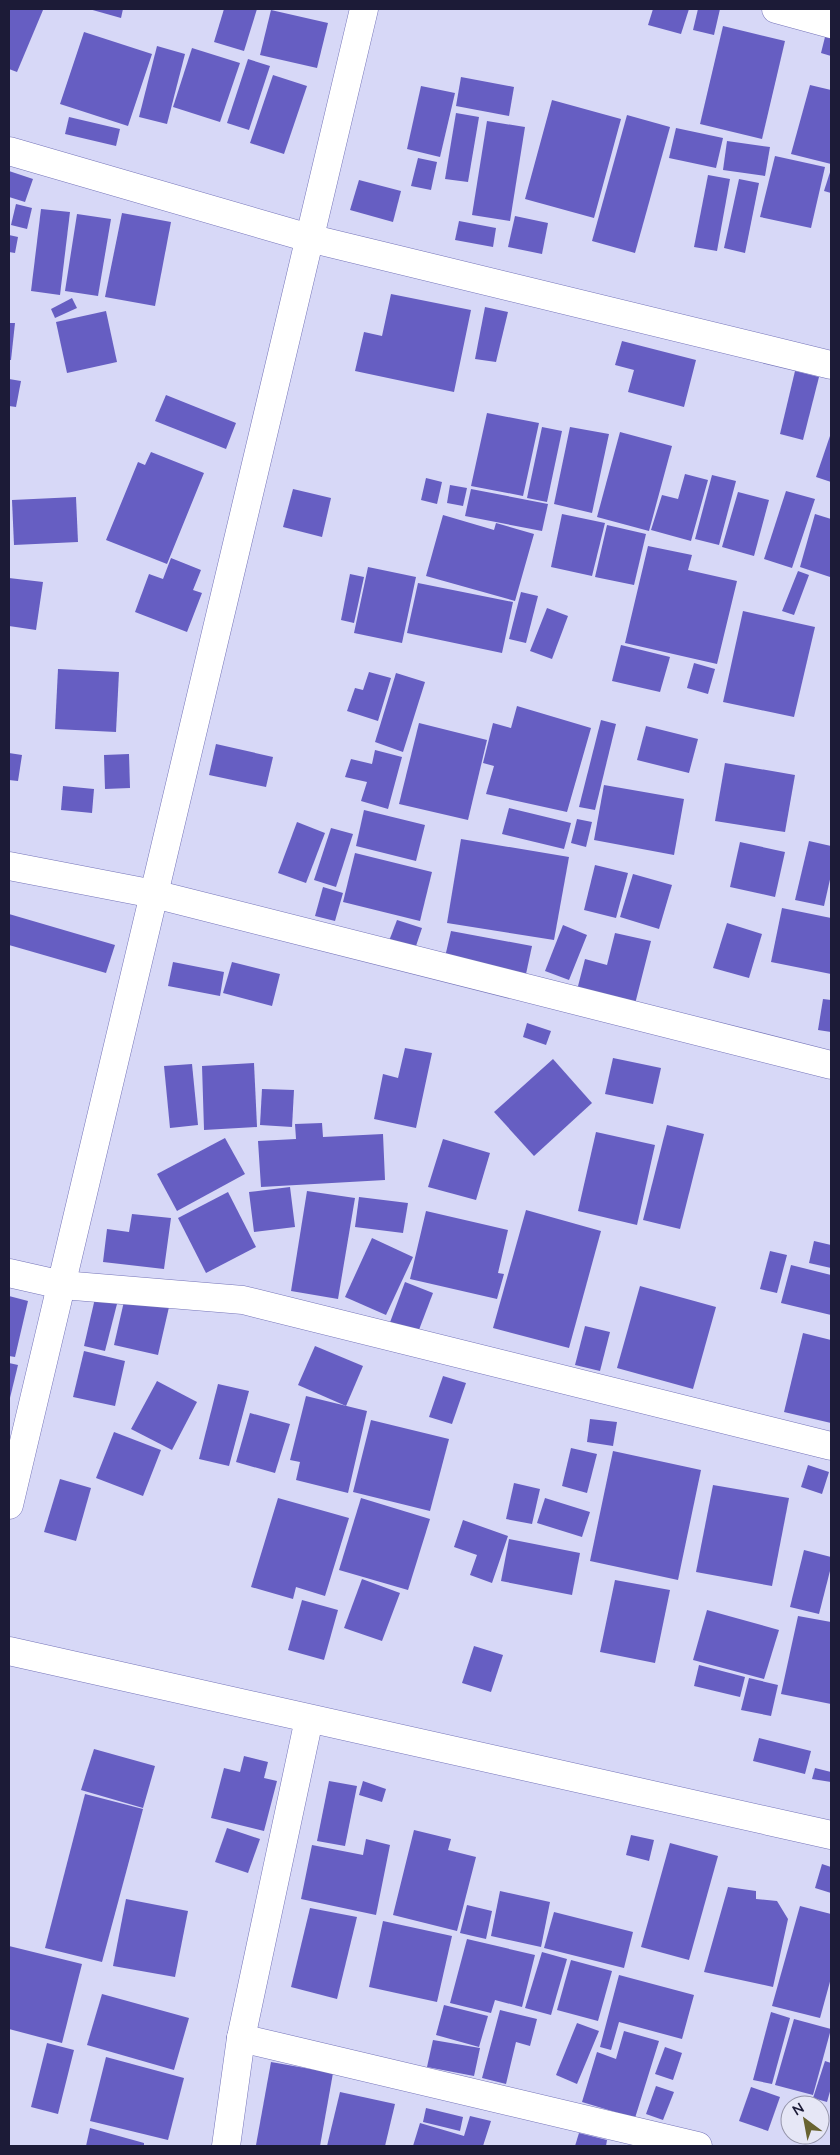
<svg xmlns="http://www.w3.org/2000/svg" width="840" height="2155" font-family="Mulish,sans-serif">
<style>
.building{fill:#665ec2}
.lines{fill:none;stroke-linecap:round;stroke-linejoin:round}
.minor-casing{stroke:#7574b9;stroke-width:29}
.minor{stroke:#fff;stroke-width:28}
</style>
<rect width="100%" height="100%" fill="#d7d8f7"/>
<g class="building">
<path d="M9 9 43 10 17 72 9 69Z"/>
<path d="M89 9H123L121 18Z"/>
<path d="M224 9H257L244 51 214 42Z"/>
<path d="M653 9H689L681 34 648 25Z"/>
<path d="M698 9H720L714 35 693 30Z"/>
<path d="M271 10 328 23 317 68 260 55Z"/>
<path d="M723 26 785 41 762 139 700 124Z"/>
<path d="M827 29 831 30V56L821 53Z"/>
<path d="M84 32 152 54 128 126 60 104Z"/>
<path d="M157 46 185 54 167 124 139 117Z"/>
<path d="M192 48 240 63 220 122 173 107Z"/>
<path d="M248 59 270 66 249 130 227 123Z"/>
<path d="M273 75 307 86 284 154 250 143Z"/>
<path d="M461 77 514 87 509 116 456 106Z"/>
<path d="M810 85 831 90V164L791 154Z"/>
<path d="M421 86 455 93 440 157 407 149Z"/>
<path d="M552 100 621 119 594 218 525 199Z"/>
<path d="M456 113 479 117 468 182 445 179Z"/>
<path d="M627 115 670 127 635 253 592 241Z"/>
<path d="M69 117 120 129 116 146 65 134Z"/>
<path d="M487 121 525 127 510 221 472 215Z"/>
<path d="M676 128 723 138 716 168 669 158Z"/>
<path d="M727 141 770 147 765 176 723 170Z"/>
<path d="M775 156 825 167 811 228 760 217Z"/>
<path d="M418 158 437 162 431 190 411 186Z"/>
<path d="M831 169V193L824 191Z"/>
<path d="M9 171 33 179 25 202 9 197Z"/>
<path d="M708 175 730 179 717 251 694 247Z"/>
<path d="M739 179 759 183 745 253 724 248Z"/>
<path d="M359 180 401 191 393 222 350 210Z"/>
<path d="M16 204 32 208 27 229 11 225Z"/>
<path d="M41 209 70 212 60 295 31 291Z"/>
<path d="M122 213 171 222 155 306 105 297Z"/>
<path d="M77 214 111 219 98 296 65 291Z"/>
<path d="M515 216 548 223 542 254 508 247Z"/>
<path d="M459 221 496 228 493 247 455 240Z"/>
<path d="M9 235 18 237 15 253 9 252Z"/>
<path d="M391 294 471 310 454 392 355 371 364 332 382 336Z"/>
<path d="M72 298 77 308 55 318 51 309Z"/>
<path d="M485 307 508 312 496 362 475 359Z"/>
<path d="M106 311 117 362 67 373 56 322Z"/>
<path d="M9 323H15L11 360H9Z"/>
<path d="M622 341 696 360 684 407 628 392 634 370 615 365Z"/>
<path d="M795 371 819 377 803 440 780 434Z"/>
<path d="M9 379 21 381 16 407 9 406Z"/>
<path d="M166 395 236 423 226 449 155 421Z"/>
<path d="M487 413 539 423 523 496 471 486Z"/>
<path d="M542 427 562 431 547 502 527 498Z"/>
<path d="M570 427 609 434 592 513 554 504Z"/>
<path d="M620 432 672 446 649 531 597 517Z"/>
<path d="M831 433V482L816 477Z"/>
<path d="M151 452 204 473 167 564 106 540 138 462 145 465Z"/>
<path d="M685 474 708 480 691 541 651 530 662 495 678 499Z"/>
<path d="M712 475 736 481 719 545 695 539Z"/>
<path d="M426 478 442 482 437 504 421 500Z"/>
<path d="M450 485 467 488 463 506 447 503Z"/>
<path d="M293 489 331 498 322 537 283 527Z"/>
<path d="M471 489 548 504 542 531 465 516Z"/>
<path d="M786 491 815 499 792 568 764 559Z"/>
<path d="M738 492 769 500 754 556 722 547Z"/>
<path d="M76 497 78 542 14 545 12 500Z"/>
<path d="M562 514 605 523 592 576 551 567Z"/>
<path d="M815 514 831 519 830 577 800 567Z"/>
<path d="M443 515 494 530 496 523 534 534 515 601 426 576Z"/>
<path d="M607 525 646 534 634 585 595 577Z"/>
<path d="M648 546 692 555 688 570 737 581 717 664 625 643Z"/>
<path d="M171 558 201 570 193 590 202 593 187 632 135 612 149 574 163 579Z"/>
<path d="M368 567 416 577 402 643 354 633Z"/>
<path d="M798 571 809 575 794 615 782 611Z"/>
<path d="M350 574 364 577 354 623 341 620Z"/>
<path d="M9 578 43 582 36 630 9 626Z"/>
<path d="M418 583 513 602 502 653 407 633Z"/>
<path d="M521 592 538 596 526 643 509 639Z"/>
<path d="M547 608 568 616 552 659 530 651Z"/>
<path d="M743 611 815 627 794 717 723 702Z"/>
<path d="M621 645 670 657 660 692 612 681Z"/>
<path d="M694 663 715 669 708 694 687 688Z"/>
<path d="M58 669 119 672 116 732 55 729Z"/>
<path d="M369 672 391 678 378 721 347 711 355 688 363 690Z"/>
<path d="M396 673 425 682 403 752 375 742Z"/>
<path d="M517 706 591 728 567 812 486 794 494 766 483 763 493 723 511 728Z"/>
<path d="M601 720 616 724 595 810 579 807Z"/>
<path d="M419 723 487 740 468 820 399 804Z"/>
<path d="M646 726 698 739 689 773 637 760Z"/>
<path d="M216 744 273 757 266 787 209 775Z"/>
<path d="M375 750 402 757 388 809 361 801 367 782 345 777 351 759 372 764Z"/>
<path d="M9 753 22 755 18 781 9 780Z"/>
<path d="M129 754 130 788 105 789 104 755Z"/>
<path d="M725 763 795 775 785 832 715 821Z"/>
<path d="M604 785 684 799 674 855 594 840Z"/>
<path d="M63 786 94 789 92 813 61 810Z"/>
<path d="M509 808 571 823 564 849 502 834Z"/>
<path d="M364 810 425 825 416 861 356 846Z"/>
<path d="M577 819 592 822 586 847 571 843Z"/>
<path d="M297 822 325 833 306 883 278 873Z"/>
<path d="M331 828 353 834 336 887 314 880Z"/>
<path d="M461 839 569 857 554 940 447 923Z"/>
<path d="M809 841 831 846V875L824 906 795 900Z"/>
<path d="M740 842 785 852 775 897 730 887Z"/>
<path d="M355 853 432 872 420 921 343 902Z"/>
<path d="M595 865 628 873 616 918 584 910Z"/>
<path d="M633 874 672 885 659 929 620 917Z"/>
<path d="M323 887 343 893 335 921 315 916Z"/>
<path d="M782 908 831 918V974L771 962Z"/>
<path d="M9 914 115 945 106 973 9 945Z"/>
<path d="M397 920 422 928 415 949 389 941Z"/>
<path d="M727 923 762 934 749 978 713 968Z"/>
<path d="M563 925 587 935 569 980 545 971Z"/>
<path d="M451 931 532 946 526 974 445 957Z"/>
<path d="M615 933 651 941 635 1004 577 990 585 959 607 965Z"/>
<path d="M173 962 224 972 220 996 168 986Z"/>
<path d="M232 962 280 974 272 1006 223 993Z"/>
<path d="M823 999 831 1000V1032L818 1030Z"/>
<path d="M527 1023 551 1031 546 1045 523 1037Z"/>
<path d="M405 1048 432 1053 416 1128 374 1119 383 1074 398 1078Z"/>
<path d="M613 1058 661 1068 653 1104 605 1094Z"/>
<path d="M553 1059 592 1103 534 1156 494 1112Z"/>
<path d="M254 1063 257 1127 204 1130 202 1066Z"/>
<path d="M192 1064 198 1125 170 1128 164 1066Z"/>
<path d="M262 1089 294 1090 292 1127 260 1125Z"/>
<path d="M322 1123 323 1137 383 1134 385 1180 261 1187 258 1141 296 1139 295 1124Z"/>
<path d="M667 1125 704 1134 680 1229 643 1220Z"/>
<path d="M596 1132 655 1145 637 1225 578 1211Z"/>
<path d="M225 1138 245 1174 177 1211 157 1174Z"/>
<path d="M443 1139 490 1153 476 1200 428 1187Z"/>
<path d="M290 1187 295 1227 254 1232 249 1192Z"/>
<path d="M307 1191 355 1198 338 1299 291 1291Z"/>
<path d="M228 1192 256 1247 206 1273 178 1218Z"/>
<path d="M359 1197 408 1203 403 1233 355 1227Z"/>
<path d="M526 1210 601 1231 569 1348 493 1328Z"/>
<path d="M426 1211 508 1230 498 1273 504 1274 497 1299 410 1279Z"/>
<path d="M132 1214 171 1218 164 1269 103 1262 107 1229 129 1232Z"/>
<path d="M372 1238 413 1257 386 1315 345 1297Z"/>
<path d="M814 1241 831 1245V1268L809 1263Z"/>
<path d="M770 1251 787 1255 777 1293 760 1289Z"/>
<path d="M791 1265 831 1275V1315L781 1303Z"/>
<path d="M405 1282 433 1293 417 1335 389 1325Z"/>
<path d="M640 1286 716 1307 693 1389 617 1368Z"/>
<path d="M96 1294 118 1300 105 1351 84 1346Z"/>
<path d="M9 1296 28 1301 15 1357 9 1356Z"/>
<path d="M125 1297 169 1307 158 1355 114 1345Z"/>
<path d="M585 1326 610 1332 600 1371 575 1365Z"/>
<path d="M803 1333 831 1340V1423L784 1412Z"/>
<path d="M315 1346 363 1366 346 1406 298 1385Z"/>
<path d="M84 1351 125 1361 115 1406 73 1397Z"/>
<path d="M9 1363 18 1365 9 1402Z"/>
<path d="M443 1376 466 1383 452 1424 429 1417Z"/>
<path d="M157 1381 197 1402 172 1450 131 1429Z"/>
<path d="M218 1384 249 1391 229 1466 199 1459Z"/>
<path d="M306 1396 367 1411 348 1493 296 1480 300 1462 290 1460Z"/>
<path d="M250 1413 290 1424 275 1473 236 1462Z"/>
<path d="M590 1419 617 1422 613 1446 587 1442Z"/>
<path d="M371 1420 449 1439 430 1511 353 1492Z"/>
<path d="M114 1432 161 1450 143 1496 96 1478Z"/>
<path d="M571 1448 597 1454 587 1493 562 1486Z"/>
<path d="M613 1451 701 1470 678 1580 590 1561Z"/>
<path d="M808 1465 829 1472 822 1494 801 1487Z"/>
<path d="M60 1479 91 1488 76 1541 44 1532Z"/>
<path d="M514 1483 540 1489 532 1524 506 1519Z"/>
<path d="M713 1485 789 1498 772 1586 696 1572Z"/>
<path d="M278 1498 349 1518 325 1596 296 1587 293 1599 251 1587Z"/>
<path d="M361 1498 430 1519 408 1590 339 1570Z"/>
<path d="M545 1498 590 1512 582 1537 537 1523Z"/>
<path d="M463 1520 508 1536 492 1583 470 1575 477 1555 454 1547Z"/>
<path d="M509 1539 580 1553 572 1595 501 1581Z"/>
<path d="M804 1550 831 1557V1567L819 1614 790 1607Z"/>
<path d="M362 1579 400 1593 382 1641 344 1628Z"/>
<path d="M615 1580 670 1590 655 1663 600 1652Z"/>
<path d="M302 1600 338 1610 324 1660 288 1650Z"/>
<path d="M707 1610 779 1630 764 1679 693 1660Z"/>
<path d="M798 1616 831 1622V1704L781 1694Z"/>
<path d="M474 1646 503 1655 491 1692 462 1683Z"/>
<path d="M699 1665 745 1677 740 1697 694 1686Z"/>
<path d="M749 1678 778 1685 771 1716 741 1710Z"/>
<path d="M759 1738 811 1751 805 1774 753 1761Z"/>
<path d="M94 1749 155 1766 143 1808 81 1790Z"/>
<path d="M244 1756 268 1762 264 1778 277 1781 264 1831 211 1818 224 1768 240 1772Z"/>
<path d="M815 1768 831 1772V1782L812 1779Z"/>
<path d="M329 1781 357 1786 345 1846 317 1841Z"/>
<path d="M363 1781 386 1789 382 1802 359 1795Z"/>
<path d="M85 1794 143 1809 102 1962 45 1948Z"/>
<path d="M227 1828 260 1839 248 1873 215 1862Z"/>
<path d="M414 1830 451 1839 448 1850 476 1857 457 1931 393 1915Z"/>
<path d="M631 1835 654 1840 649 1861 626 1855Z"/>
<path d="M366 1839 390 1845 376 1915 301 1899 312 1845 363 1855Z"/>
<path d="M670 1843 718 1856 689 1960 641 1947Z"/>
<path d="M822 1864 831 1867V1893L815 1888Z"/>
<path d="M728 1887 756 1891V1899L777 1901 788 1919 773 1987 704 1972Z"/>
<path d="M500 1891 550 1902 541 1947 491 1936Z"/>
<path d="M126 1899 188 1911 175 1977 113 1966Z"/>
<path d="M467 1905 492 1911 486 1939 460 1933Z"/>
<path d="M800 1906 831 1914V1978L820 2018 772 2006Z"/>
<path d="M310 1908 357 1917 337 1999 291 1987Z"/>
<path d="M554 1912 633 1932 624 1968 544 1948Z"/>
<path d="M383 1921 452 1936 437 2002 369 1987Z"/>
<path d="M467 1939 535 1955 522 2007 495 2000 491 2013 450 2003Z"/>
<path d="M9 1946 82 1964 62 2043 9 2029Z"/>
<path d="M542 1952 567 1959 551 2015 525 2008Z"/>
<path d="M571 1960 612 1971 598 2021 557 2010Z"/>
<path d="M619 1975 694 1995 682 2039 619 2022 611 2050 600 2047Z"/>
<path d="M102 1994 189 2018 174 2070 87 2045Z"/>
<path d="M444 2005 488 2016 479 2047 436 2035Z"/>
<path d="M500 2010 537 2019 530 2046 516 2042 506 2084 482 2078Z"/>
<path d="M771 2012 790 2018 772 2084 753 2080Z"/>
<path d="M794 2019 831 2029 813 2095 775 2085Z"/>
<path d="M577 2023 599 2031 577 2084 556 2075Z"/>
<path d="M624 2031 659 2041 635 2118 582 2102 597 2052 616 2059Z"/>
<path d="M433 2040 480 2048 474 2076 427 2067Z"/>
<path d="M47 2043 74 2050 58 2114 31 2107Z"/>
<path d="M665 2047 682 2053 673 2080 655 2074Z"/>
<path d="M106 2057 184 2078 168 2140 90 2121Z"/>
<path d="M825 2061 831 2063V2088L827 2102 813 2098Z"/>
<path d="M271 2062 333 2073 320 2146 256 2145Z"/>
<path d="M656 2086 674 2092 663 2120 646 2114Z"/>
<path d="M751 2087 780 2097 768 2131 739 2121Z"/>
<path d="M340 2092 395 2104 385 2146H327Z"/>
<path d="M426 2108 463 2117 460 2131 423 2122Z"/>
<path d="M470 2116 491 2121 483 2146H413L420 2123 464 2136Z"/>
<path d="M90 2128 144 2143V2146H86Z"/>
<path d="M579 2133 607 2140 606 2146H575Z"/>
</g>
<g class="lines">
<g class="minor-casing">
<g id="minor">
<path d="M776 9 831 24"/>
<path d="M9 151 309 238 831 365"/>
<path d="M9 866 154 894 831 1065"/>
<path d="M9 1273 62 1285 243 1300 831 1446"/>
<path d="M9 1505 364 9"/>
<path d="M9 1651 831 1835"/>
<path d="M241 2038 698 2146"/>
<path d="M226 2146 241 2038 309 1719"/>
</g>
</g>
<use href="#minor" class="minor"/>
</g>
<rect width="840" height="2155" fill="none" stroke="#1c1b37" stroke-width="20"/>
<g transform="translate(805 2120) rotate(328)"><circle r="24" fill="#e6e7f6" stroke="#9595aa"/>
<path d="M0-4L9 19L0 12L-9 19Z" fill="#686330"/>
<text y="-8" font-size="14" font-weight="bold" text-anchor="middle" fill="#1c1b37">N</text>
</g>
</svg>
